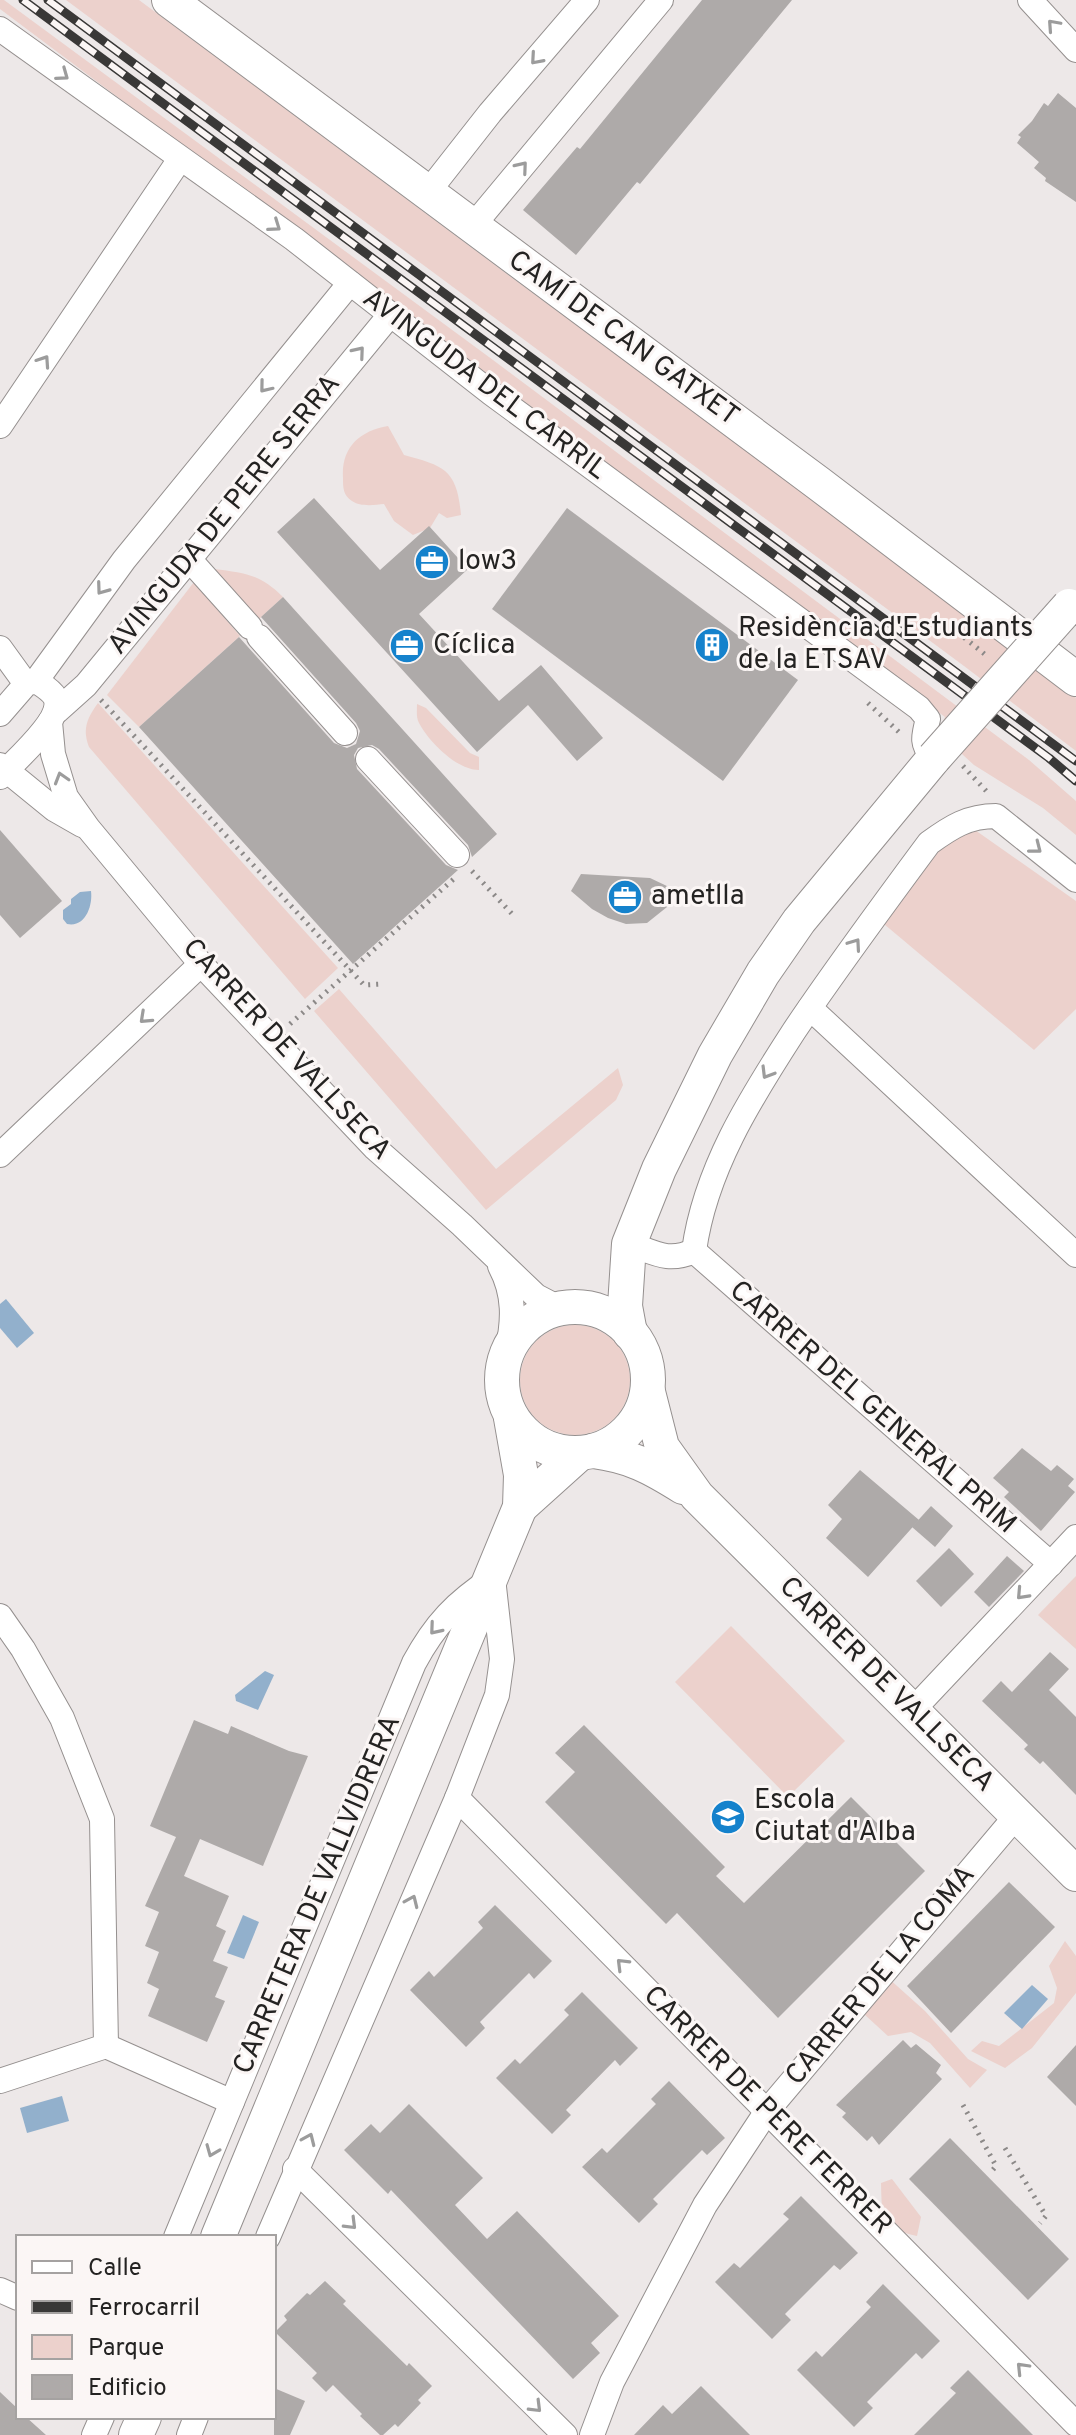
<svg xmlns="http://www.w3.org/2000/svg" width="1076" height="2435" font-family="Overpass,sans-serif">
<style>
.green{fill:#ecd1cc}
.water{fill:#92b0cc}
.building{fill:#aeaaa9}
.lines{fill:none;stroke-linecap:round;stroke-linejoin:round}
.street-casing{stroke:#95908f;stroke-width:26}
.secondary-casing{stroke:#95908f;stroke-width:36}
.path{stroke:#8c8988;stroke-width:5;stroke-dasharray:2 6;stroke-linecap:butt}
.street{stroke:#fff;stroke-width:24}
.secondary{stroke:#fff;stroke-width:34}
.rail-casing{stroke:#393837;stroke-width:9}
.rail{stroke:#fbf6f5;stroke-width:6;stroke-dasharray:18;stroke-linecap:butt}
.secondary-bridge-casing{stroke:#95908f;stroke-width:36;stroke-linecap:butt}
.secondary-bridge{stroke:#fff;stroke-width:34}
.oneway{stroke:#9c9c9c}
.labels{text-anchor:middle;dominant-baseline:central;stroke-width:6;stroke-linejoin:round;paint-order:stroke}
.street-label{font-size:28px;fill:#242322;stroke:#fbf6f5}
.poi-label{font-size:28px;fill:#242322;stroke:#fbf6f5;text-anchor:start}
</style>
<rect width="100%" height="100%" fill="#ede8e8"/>
<g class="green">
<path d="M0 0H4L493 360 1029 760 1076 801V835L1043 808 974 765 939 733 945 717 0 9Z"/>
<path d="M66 0H139L534 294 996 632 1076 698V751L964 666Z"/>
<path d="M388 426 404 455C445 466 457 470 461 515L447 518 439 513 430 528 413 535 394 521 384 504C375 505 360 507 352 501 343 495 343 488 343 478 341 448 359 431 388 426Z"/>
<path d="M214 569C245 573 260 574 283 597L258 620Z"/>
<path d="M194 582 240 636 139 727 107 695Z"/>
<path d="M98 703 338 968 305 999 89 747C82 729 87 718 98 703Z"/>
<path d="M417 704 426 708 470 753 479 757V770C457 770 429 742 419 723 416 718 417 710 417 704Z"/>
<path d="M975 830 1076 901V1009L1034 1050 884 924 948 839Z"/>
<path d="M339 989 496 1169 618 1068 623 1085 616 1100 486 1210 314 1011Z"/>
<circle cx="575" cy="1380" r="55"/>
<path d="M1076 1576V1649L1038 1615Z"/>
<path d="M731 1626 845 1741 788 1797 675 1682Z"/>
<path d="M1065 1941 1076 1956V1993L1032 2048 1005 2068 971 2051 982 2041 999 2046 1054 2003 1057 1988 1049 1966Z"/>
<path d="M887 1977 925 2011 968 2059 987 2070 970 2088 930 2043 911 2032 888 2036 864 2014Z"/>
<path d="M892 2179 921 2217 917 2236C880 2228 882 2217 881 2183Z"/>
</g>
<g class="water">
<path d="M91 891C93 906 85 928 67 924L63 919V910L71 904V899L80 892Z"/>
<path d="M6 1299 34 1333 17 1348 0 1328V1304Z"/>
<path d="M265 1671 274 1675 258 1710 236 1701 235 1695Z"/>
<path d="M243 1915 259 1922 244 1959 227 1953Z"/>
<path d="M1032 1985 1048 1999 1022 2029 1004 2013Z"/>
<path d="M62 2096 69 2121 27 2133 20 2108Z"/>
</g>
<g class="building">
<path d="M702 0H792L640 184 637 182 576 255 523 210 577 147 580 149Z"/>
<path d="M1058 93 1076 108V202L1045 181 1046 178 1034 168 1039 162 1017 143 1021 137 1018 135 1032 121 1044 103 1048 106Z"/>
<path d="M314 498 380 570 429 526 468 569 419 614 499 701 541 665 603 738 577 761 528 705 477 752 277 532Z"/>
<path d="M567 508 798 680 723 781 492 609Z"/>
<path d="M283 597 497 834 472 857 468 845 379 749 372 745 358 748 354 755 357 769 446 865 458 870 353 964 139 727 239 637 334 743 347 748 356 744 360 731 356 723 261 617Z"/>
<path d="M0 830 62 901 20 938 0 915Z"/>
<path d="M581 874 650 878 669 887 672 903 647 923 626 924 608 918 592 909 571 891Z"/>
<path d="M1022 1448 1051 1471 1057 1465 1074 1479 1068 1486 1075 1492 1041 1531 1004 1497 1009 1492 993 1478Z"/>
<path d="M860 1470 919 1520 868 1577 826 1538 842 1519 828 1505Z"/>
<path d="M931 1506 953 1526 935 1547 912 1527Z"/>
<path d="M949 1548 974 1574 941 1607 916 1581Z"/>
<path d="M1007 1556 1024 1571 989 1607 974 1592Z"/>
<path d="M1050 1652 1069 1669 1049 1690 1076 1717V1795L1043 1761 1040 1764 1024 1749 1028 1745 982 1701 1001 1681 1012 1692Z"/>
<path d="M194 1720 228 1734 231 1726 289 1751 308 1756 263 1866 200 1839 184 1876 229 1896 216 1926 226 1931 213 1961 228 1967 215 1997 225 2001 207 2042 148 2016 159 1989 147 1983 159 1952 145 1946 159 1912 145 1906 176 1837 150 1826Z"/>
<path d="M584 1725 725 1867 716 1876 744 1903 851 1797 925 1871 778 2018 677 1913 666 1924 545 1802 575 1772 555 1753Z"/>
<path d="M1009 1882 1055 1927 951 2033 907 1986Z"/>
<path d="M495 1905 552 1961 534 1979 529 1973 480 2022 485 2028 466 2047 410 1990 429 1971 434 1977 483 1928 478 1922Z"/>
<path d="M582 1992 638 2048 620 2066 615 2060 566 2110 571 2115 552 2134 496 2078 515 2059 520 2064 569 2015 564 2010Z"/>
<path d="M903 2040 911 2048 916 2044 941 2065 936 2073 942 2079 879 2145 872 2136 867 2141 842 2117 846 2113 836 2105Z"/>
<path d="M1076 2045V2106L1047 2077Z"/>
<path d="M669 2081 725 2138 707 2155 702 2150 653 2199 658 2204 639 2223 582 2167 602 2148 607 2153 656 2104 651 2099Z"/>
<path d="M409 2104 483 2178 455 2205 487 2239 517 2211 619 2316 591 2343 600 2353 573 2379 391 2190 388 2194 344 2150 371 2124 380 2133Z"/>
<path d="M950 2138 1069 2259 1028 2300 909 2179Z"/>
<path d="M801 2196 858 2253 840 2270 834 2265 785 2314 791 2320 772 2339 715 2282 734 2263 740 2268 789 2219 783 2214Z"/>
<path d="M325 2281 346 2301 343 2304 407 2366 409 2363 432 2386 418 2400 421 2403 398 2427 395 2424 383 2435H380L360 2416 362 2414 333 2385 326 2392 312 2378 317 2373 275 2332 287 2320 284 2316 307 2293 310 2295Z"/>
<path d="M883 2284 940 2341 922 2359 916 2353 867 2402 873 2408 854 2427 797 2370 816 2351 822 2357 871 2307 866 2302Z"/>
<path d="M968 2370 1033 2435H914L956 2393 950 2388Z"/>
<path d="M701 2386 750 2435H634L663 2405 672 2414Z"/>
<path d="M274 2388 305 2401 290 2435H274Z"/>
<path d="M0 2392 18 2409V2417H26L46 2435H0Z"/>
</g>
<g class="lines">
<g class="street-casing">
<g id="street">
<path d="M1030 0 1076 50"/>
<path d="M0 29 294 239 491 393 919 708 928 719C923 737 921 745 934 758"/>
<path d="M428 192 490 113 587 0"/>
<path d="M472 227 661 0"/>
<path d="M0 426 180 159"/>
<path d="M189 559 250 627"/>
<path d="M259 637 345 733"/>
<path d="M0 648 26 684"/>
<path d="M36 681 124 560 350 283"/>
<path d="M57 711 86 685 390 315"/>
<path d="M0 714 26 684 36 681C42 685 51 690 55 697 65 719 14 761 0 777"/>
<path d="M50 722 53 754 66 797 88 828 201 964 375 1148 462 1225 536 1296 559 1308"/>
<path d="M368 759 457 855"/>
<path d="M0 765 54 809 82 825"/>
<path d="M810 1008 1076 1255"/>
<path d="M0 1155 201 964"/>
<path d="M629 1244C654 1252 667 1263 694 1251"/>
<path d="M694 1251C705 1170 750 1099 794 1031 837 967 883 905 929 843 951 827 968 816 996 816L1076 880"/>
<path d="M694 1251 1051 1564"/>
<path d="M500 1266C515 1294 514 1321 507 1351"/>
<path d="M0 1616 23 1649 62 1718 102 1819 106 2046"/>
<path d="M911 1712 1076 1537"/>
<path d="M457 1798 1076 2424"/>
<path d="M0 2081 106 2046 232 2102"/>
<path d="M295 2169 565 2435"/>
<path d="M176 2237 414 1663C435 1624 456 1602 493 1578L502 1659 497 1695 457 1798 268 2237"/>
<path d="M0 2290 18 2298"/>
<path d="M94 2435 102 2417"/>
<path d="M189 2435 196 2417"/>
<path d="M592 2435 612 2382 705 2205 767 2111 1017 1815"/>
</g>
</g>
<g class="secondary-casing">
<g id="secondary">
<path d="M169 0 818 483 1076 679"/>
<circle cx="575" cy="1380" r="73"/>
<path d="M630 1333 625 1306 629 1244 659 1169 715 1055 763 973 799 921 934 758"/>
<path d="M648 1392 662 1447 697 1496 1076 1874"/>
<path d="M593 1451C631 1456 651 1467 683 1487"/>
<path d="M520 1507 580 1453"/>
<path d="M218 2237 520 1507 521 1475 511 1418"/>
<path d="M136 2435 144 2417"/>
</g>
</g>
<g class="path">
<path d="M955 621 951 627 987 656"/>
<path d="M101 700 364 985 382 984"/>
<path d="M868 703 901 734"/>
<path d="M963 766 989 794"/>
<path d="M472 871 514 916"/>
<path d="M290 1024 456 877"/>
<path d="M963 2105 996 2166 990 2173"/>
<path d="M1005 2148 1046 2216 1040 2223"/>
</g>
<use href="#street" class="street"/>
<use href="#secondary" class="secondary"/>
<g class="rail-casing">
<g id="rail">
<path d="M23 0 1049 758 1076 781"/>
<path d="M48 0 1076 761"/>
</g>
</g>
<use href="#rail" class="rail"/>
<g class="secondary-bridge-casing">
<path id="secondary-bridge" d="M934 758 1069 606"/>
</g>
<use href="#secondary-bridge" class="secondary-bridge"/>
</g>
<defs><path id="oneway-chevron" d="M-2-3.5L2.5 0L-2 3.5" fill="none" stroke-width="1.6" stroke-linecap="round" stroke-linejoin="round" transform="scale(2)"/></defs>
<g class="oneway">
<use href="#oneway-chevron" transform="translate(1053 25) rotate(-132)"/>
<use href="#oneway-chevron" transform="translate(536 59) rotate(131)"/>
<use href="#oneway-chevron" transform="translate(63 75) rotate(36)"/>
<use href="#oneway-chevron" transform="translate(522 167) rotate(-50)"/>
<use href="#oneway-chevron" transform="translate(275 226) rotate(35)"/>
<use href="#oneway-chevron" transform="translate(359 352) rotate(-50)"/>
<use href="#oneway-chevron" transform="translate(44 361) rotate(-56)"/>
<use href="#oneway-chevron" transform="translate(265 387) rotate(129)"/>
<use href="#oneway-chevron" transform="translate(102 589) rotate(126)"/>
<use href="#oneway-chevron" transform="translate(61 778) rotate(-107)"/>
<use href="#oneway-chevron" transform="translate(1036 848) rotate(38)"/>
<use href="#oneway-chevron" transform="translate(855 944) rotate(-55)"/>
<use href="#oneway-chevron" transform="translate(145 1018) rotate(137)"/>
<use href="#oneway-chevron" transform="translate(767 1073) rotate(121)"/>
<use href="#oneway-chevron" transform="translate(1022 1594) rotate(133)"/>
<use href="#oneway-chevron" transform="translate(435 1629) rotate(130)"/>
<use href="#oneway-chevron" transform="translate(412 1901) rotate(-66)"/>
<use href="#oneway-chevron" transform="translate(622 1964) rotate(-135)"/>
<use href="#oneway-chevron" transform="translate(309 2139) rotate(-66)"/>
<use href="#oneway-chevron" transform="translate(212 2151) rotate(112)"/>
<use href="#oneway-chevron" transform="translate(351 2224) rotate(45)"/>
<use href="#oneway-chevron" transform="translate(1022 2368) rotate(-134)"/>
<use href="#oneway-chevron" transform="translate(536 2407) rotate(45)"/>
</g>
<defs>
<g id="office-disc" transform="scale(1.8)"><circle r="9.5" fill="#1582cc" stroke="#fbf6f5"/><path d="M-6-3h4V-5.5h4V-3h4V5H-6ZM-1-4.5V-3h2v-1.5ZM-6 0V1H6V0Z" fill="#fff"/></g>
<g id="building-disc" transform="scale(1.8)"><circle r="9.5" fill="#1582cc" stroke="#fbf6f5"/><path d="M-4-6H4V6H1V3H-1V6H-4ZM-2.5-4.3h1.7v1.8h-1.7ZM.8-4.3h1.7v1.8H.8ZM-2.5-1h1.7V.8h-1.7ZM.8-1h1.7V.8H.8Z" fill="#fff"/></g>
<g id="school-disc" transform="scale(1.8)"><circle r="9.5" fill="#1582cc" stroke="#fbf6f5"/><path d="M0-5L7-2L0 1L-7-2ZM-4 1L0 2.5L4 1V4Q0 6-4 4Z" fill="#fff"/></g>
</defs>
<g fill-rule="evenodd">
<use href="#office-disc" x="432" y="562"/>
<use href="#building-disc" x="712" y="645"/>
<use href="#office-disc" x="407" y="646"/>
<use href="#office-disc" x="625" y="897"/>
<use href="#school-disc" x="728" y="1817"/>
</g>
<g class="labels">
<g class="street-label">
<text transform="translate(623 339) rotate(36)">CAMÍ DE CAN GATXET</text>
<text transform="translate(484 385) rotate(37)">AVINGUDA DEL CARRIL</text>
<text transform="translate(225 515) rotate(-51)">AVINGUDA DE PERE SERRA</text>
<text transform="translate(286 1050) rotate(47)">CARRER DE VALLSECA</text>
<text transform="translate(872 1408) rotate(41)">CARRER DEL GENERAL PRIM</text>
<text transform="translate(886 1685) rotate(45)">CARRER DE VALLSECA</text>
<text transform="translate(318 1895) rotate(-67)">CARRETERA DE VALLVIDRERA</text>
<text transform="translate(881 1976) rotate(-50)">CARRER DE LA COMA</text>
<text transform="translate(767 2111) rotate(45)">CARRER DE PERE FERRER</text>
</g>
<g class="poi-label">
<text x="458" y="562">low3</text>
<text x="738" y="629">Residència d'Estudiants<tspan x="738" dy="32">de la ETSAV</tspan></text>
<text x="433" y="646">Cíclica</text>
<text x="651" y="897">ametlla</text>
<text x="754" y="1801">Escola<tspan x="754" dy="32">Ciutat d'Alba</tspan></text>
</g>
</g>
<rect x="16" y="2235" width="260" height="184" fill="#fbf6f5" stroke="#a5a2a1" stroke-width="2"/>
<rect x="32" y="2261" width="40" height="12" fill="#ffffff" stroke="#a5a2a1" stroke-width="2"/>
<text x="88" y="2275" font-size="24" fill="#242322">Calle</text>
<rect x="32" y="2301" width="40" height="12" fill="#393837" stroke="#a5a2a1" stroke-width="2"/>
<text x="88" y="2315" font-size="24" fill="#242322">Ferrocarril</text>
<rect x="32" y="2335" width="40" height="24" fill="#ecd1cc" stroke="#a5a2a1" stroke-width="2"/>
<text x="88" y="2355" font-size="24" fill="#242322">Parque</text>
<rect x="32" y="2375" width="40" height="24" fill="#aeaaa9" stroke="#a5a2a1" stroke-width="2"/>
<text x="88" y="2395" font-size="24" fill="#242322">Edificio</text>
</svg>
